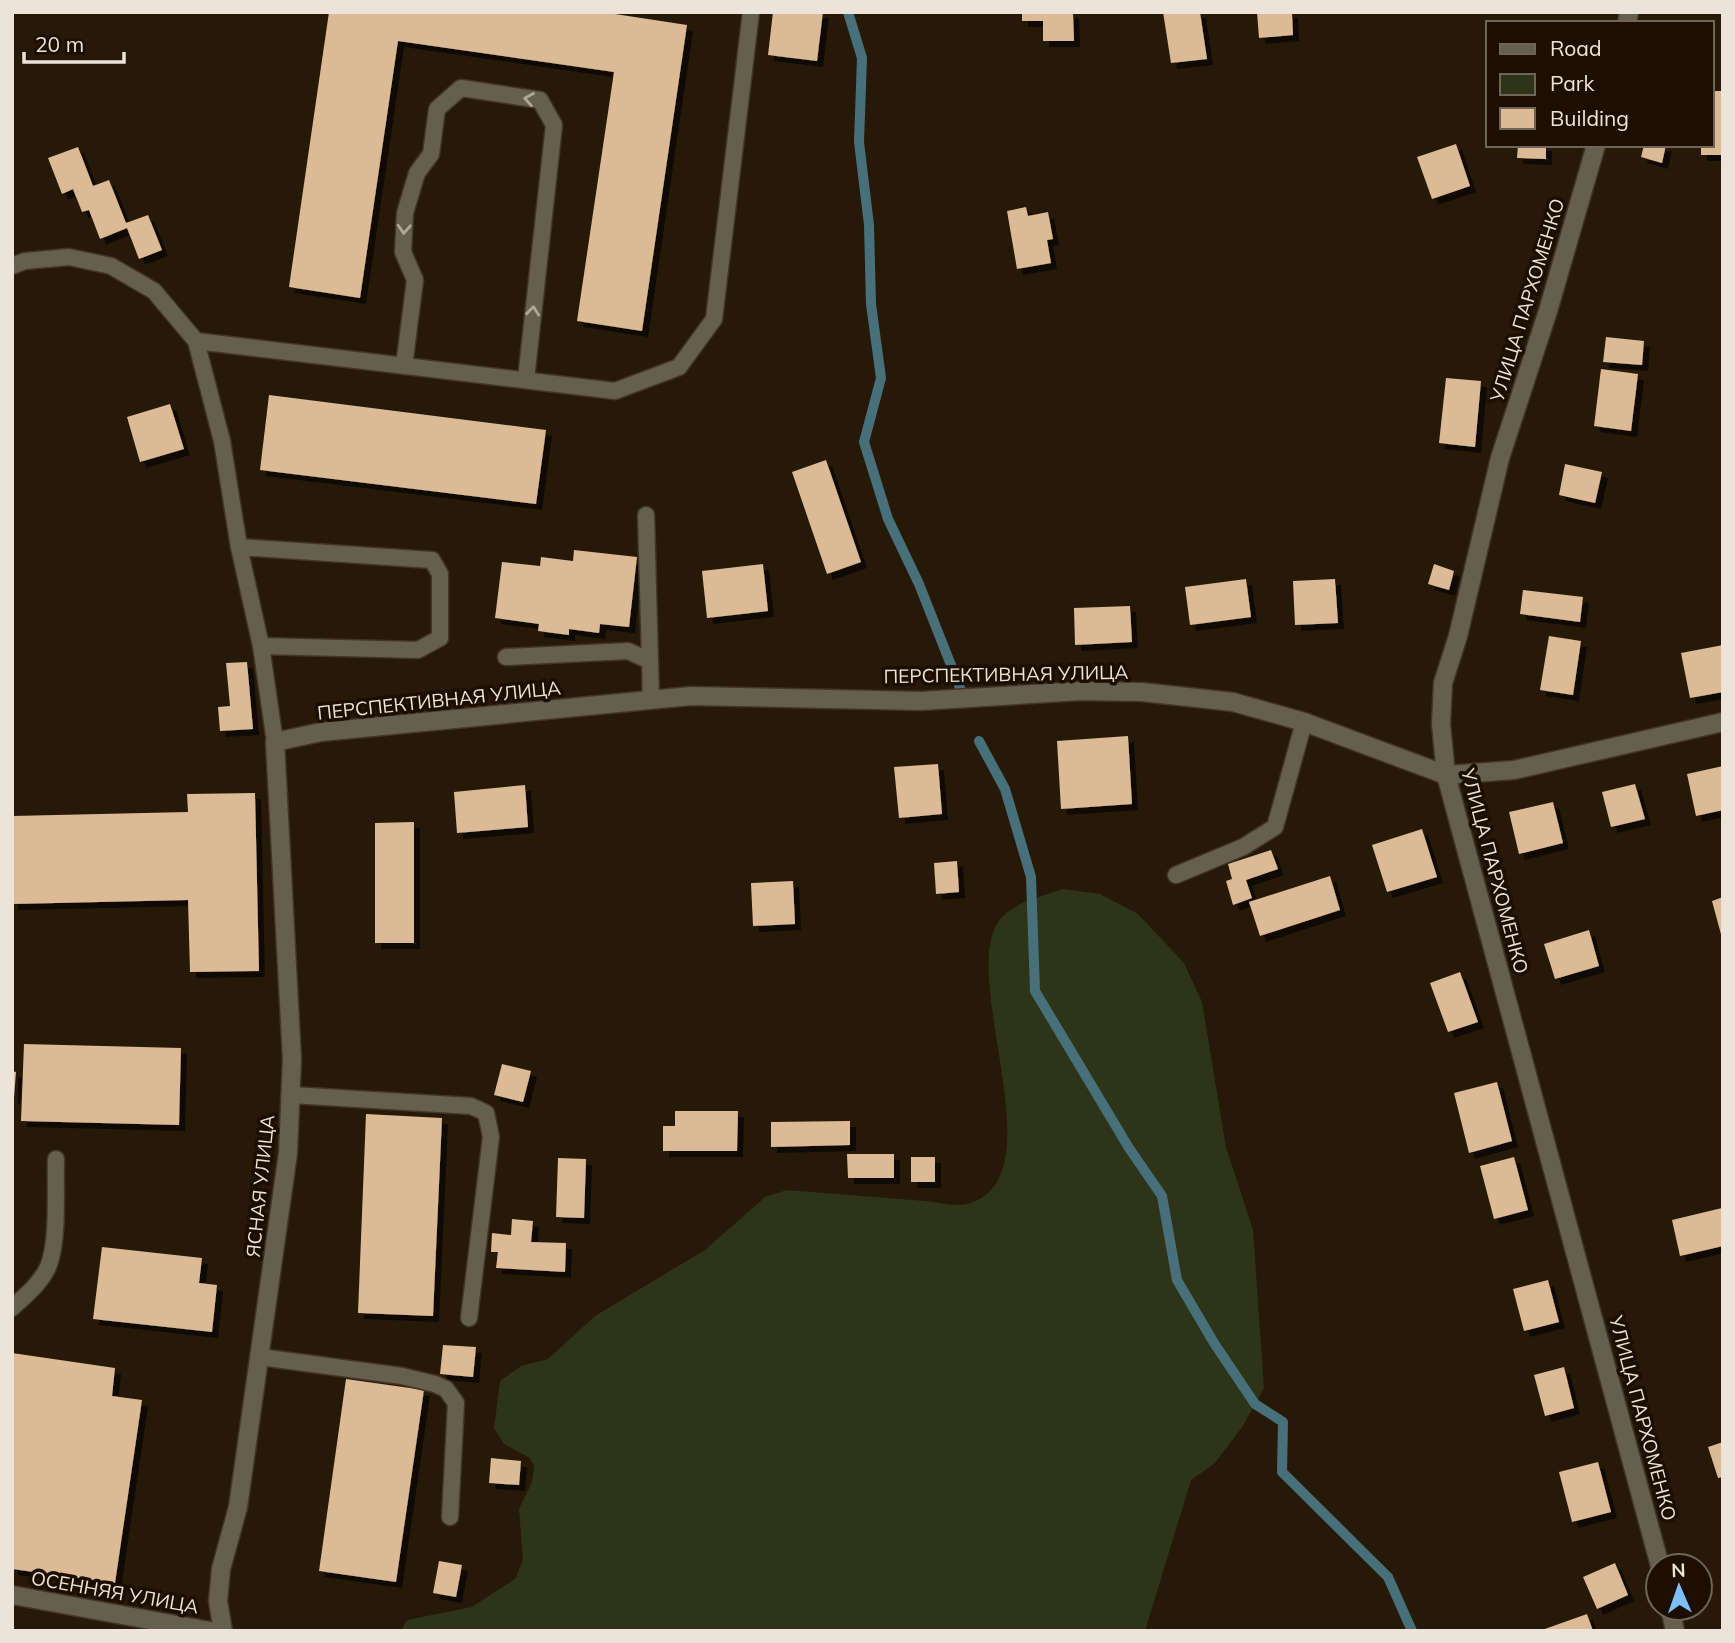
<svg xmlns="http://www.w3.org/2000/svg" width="1735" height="1643" font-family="Mulish,sans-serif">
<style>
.green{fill:#2d3418}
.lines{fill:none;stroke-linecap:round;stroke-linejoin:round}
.stream{stroke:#48707a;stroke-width:10}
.building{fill:#dcba95;filter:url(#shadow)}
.lane-casing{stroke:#423525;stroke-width:19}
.street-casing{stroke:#423525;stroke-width:21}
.lane{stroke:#655f4d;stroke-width:16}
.street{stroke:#655f4d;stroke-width:18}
.oneway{stroke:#b0a89a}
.labels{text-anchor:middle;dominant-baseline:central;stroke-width:7;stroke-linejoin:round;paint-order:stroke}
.street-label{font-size:19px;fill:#ede3d9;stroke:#1c0f02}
</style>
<defs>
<filter id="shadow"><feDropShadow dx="6" dy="6" stdDeviation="0" flood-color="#0009"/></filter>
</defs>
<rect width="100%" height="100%" fill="#261908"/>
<path class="green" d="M1063 889 1100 894 1138 914 1184 963 1202 1002 1226 1147 1253 1230 1264 1388 1243 1426 1214 1464 1191 1480 1145 1631H401L407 1620 472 1607 516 1578 523 1559 519 1509 532 1482 534 1466 530 1458 504 1444 494 1428 500 1381 521 1366 548 1359 595 1316 705 1250 765 1197 787 1190C833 1194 879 1197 925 1201 937 1202 955 1207 967 1204 1059 1181 959 981 998 922 1011 903 1042 896 1063 889Z"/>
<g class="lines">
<g class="stream">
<path d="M848 12 862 58 859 142 869 225 871 304 881 378 864 442 888 519 919 584 962 693"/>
<path d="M979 741 1005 789 1031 877 1035 991 1129 1148 1162 1196 1177 1280 1214 1343 1255 1404 1283 1422 1282 1472 1388 1577 1412 1631"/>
</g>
</g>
<g class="building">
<path d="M329 12H602L687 25 642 331 577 321 614 72 398 41 360 298 289 287Z"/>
<path d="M773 12H823L817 61 768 55Z"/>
<path d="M1022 12H1073L1074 41H1043V21H1022Z"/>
<path d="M1163 12H1200L1207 59 1171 63Z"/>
<path d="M1257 12H1292L1293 35 1259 38Z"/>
<path d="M1712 91H1723V155H1701V145H1712Z"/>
<path d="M1456 144 1470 186 1432 199 1417 157Z"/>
<path d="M1518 145H1546V159L1517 158Z"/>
<path d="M1644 145H1666L1662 163 1641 157Z"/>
<path d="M78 147 93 186 109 180 126 223 148 215 162 250 139 259 127 228 100 239 89 210 82 212 73 189 62 194 48 158Z"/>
<path d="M1026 207 1028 216 1048 212 1053 239 1047 240 1051 263 1017 269 1007 211Z"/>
<path d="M1606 337 1644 341 1642 365 1603 362Z"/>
<path d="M1601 369 1638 374 1631 431 1594 426Z"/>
<path d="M1446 378 1481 381 1475 447 1439 443Z"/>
<path d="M269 395 546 430 536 504 260 470Z"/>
<path d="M170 404 184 449 140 462 127 417Z"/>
<path d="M826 460 861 562 827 574 792 472Z"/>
<path d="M1565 464 1602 472 1595 503 1559 495Z"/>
<path d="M574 550 637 557 629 627 600 624 599 633 569 629V635L538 631 539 624 495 618 502 562 540 566 541 557 573 561Z"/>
<path d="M763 564 768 611 707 618 702 571Z"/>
<path d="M1434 564 1454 571 1449 590 1428 584Z"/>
<path d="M1246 579 1251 617 1190 625 1185 587Z"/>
<path d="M1335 579 1338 623 1295 625 1293 581Z"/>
<path d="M1523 590 1583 597 1580 622 1520 614Z"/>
<path d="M1130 606 1132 642 1075 645 1074 608Z"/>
<path d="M1549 636 1581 641 1573 695 1540 690Z"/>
<path d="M1723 645V692L1690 698 1681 653Z"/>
<path d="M247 662 253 729 220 731 218 707 230 706 226 663Z"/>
<path d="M1128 736 1132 804 1061 809 1057 741Z"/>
<path d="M938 764 942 814 899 818 894 767Z"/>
<path d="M1723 766V810L1696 816 1687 774Z"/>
<path d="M1635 784 1645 819 1611 827 1602 792Z"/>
<path d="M525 785 528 827 457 833 454 792Z"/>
<path d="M255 793 259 971 190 972 188 900 12 904V816L188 812 187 794Z"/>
<path d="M1553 802 1563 843 1519 854 1509 812Z"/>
<path d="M414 822V943H375V823Z"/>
<path d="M1422 829 1437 877 1387 892 1372 845Z"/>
<path d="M1271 850 1278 869 1246 880 1252 898 1233 905 1226 881 1232 879 1228 864Z"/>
<path d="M957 861 959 892 936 894 934 863Z"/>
<path d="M1330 876 1340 910 1260 936 1249 902Z"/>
<path d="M793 881 795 924 753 926 751 883Z"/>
<path d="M1723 897V938H1722L1712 901Z"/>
<path d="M1589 930 1599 966 1555 979 1544 944Z"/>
<path d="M1460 972 1478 1022 1448 1032 1430 983Z"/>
<path d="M24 1044 181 1048 179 1125 21 1121Z"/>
<path d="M502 1064 531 1071 523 1102 494 1095Z"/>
<path d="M12 1071 16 1072 14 1098H12Z"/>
<path d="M1497 1082 1512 1141 1469 1153 1454 1093Z"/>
<path d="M675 1111H738L737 1151H663V1126H675Z"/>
<path d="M366 1114 442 1118 433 1316 358 1313Z"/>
<path d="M850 1121V1145L771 1147V1122Z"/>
<path d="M847 1154H894V1178H848Z"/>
<rect x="911" y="1157" width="24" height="25"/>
<path d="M1514 1157 1528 1210 1494 1219 1480 1166Z"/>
<path d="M558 1158 586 1159 584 1218 556 1217Z"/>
<path d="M1722 1208 1723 1246 1680 1256 1672 1220Z"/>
<path d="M512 1219 533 1221 531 1242 566 1243 565 1272 496 1268 498 1252H491L492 1233 511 1235Z"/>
<path d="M102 1247 202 1258 199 1283 217 1285 212 1332 93 1319Z"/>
<path d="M1548 1280 1559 1322 1524 1331 1513 1289Z"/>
<path d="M443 1345 476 1347 473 1377 440 1374Z"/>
<path d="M12 1353 115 1368 112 1396 142 1400 115 1583 12 1569Z"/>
<path d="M1564 1367 1574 1408 1545 1416 1534 1375Z"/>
<path d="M346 1379 424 1390 396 1582 319 1571Z"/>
<path d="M1723 1442V1477L1718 1478 1708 1447Z"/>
<path d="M491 1458 521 1461 519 1485 489 1483Z"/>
<path d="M1598 1462 1611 1512 1572 1522 1559 1472Z"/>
<path d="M439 1561 462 1565 456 1597 433 1593Z"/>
<path d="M1615 1563 1628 1595 1597 1609 1583 1577Z"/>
<path d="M1587 1614 1593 1631H1542V1630Z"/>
</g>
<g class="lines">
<g class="lane-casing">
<g id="lane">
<path d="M12 266 25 261 69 257 111 266 154 291 196 341 222 441 239 547 261 646 275 742"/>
<path d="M196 341 615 391 679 367 714 319 751 12"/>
<path d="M404 366 415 280 403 252 405 213 417 173 431 154 437 109 461 88 540 100 554 125 526 379"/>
<path d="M646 515 650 661"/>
<path d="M239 547 432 560 440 574V638L418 650 261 646"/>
<path d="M506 657 628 651 650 661 651 699"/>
<path d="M1176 875 1243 847 1275 827 1304 722"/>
<path d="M291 1095 471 1106 486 1113 491 1137 469 1318"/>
<path d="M12 1308C25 1296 40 1284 48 1267 59 1241 55 1189 56 1159"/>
<path d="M260 1357 402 1376 435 1384 446 1389 456 1403 450 1517"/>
</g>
</g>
<g class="street-casing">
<g id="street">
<path d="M1627 23 1629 12"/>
<path d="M1596 145 1548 311 1500 458 1458 636 1443 683 1441 724 1446 775 1660 1566"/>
<path d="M12 1595 210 1631"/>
<path d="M1670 1608 1675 1631"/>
<path d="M223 1631 218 1601 221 1569 238 1507 288 1153 292 1059 275 742 321 732 691 696 921 701 1080 691 1142 692 1233 702 1304 722 1446 775 1514 770 1723 722"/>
</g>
</g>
<use href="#lane" class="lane"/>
<use href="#street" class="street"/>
</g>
<defs><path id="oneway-chevron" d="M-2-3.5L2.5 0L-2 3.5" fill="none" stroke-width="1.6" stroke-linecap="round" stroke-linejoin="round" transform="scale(1.75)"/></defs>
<g class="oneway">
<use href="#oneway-chevron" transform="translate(529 99) rotate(-170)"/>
<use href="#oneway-chevron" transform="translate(404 229) rotate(93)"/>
<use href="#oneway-chevron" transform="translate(533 311) rotate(-84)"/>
</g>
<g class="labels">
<g class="street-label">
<text transform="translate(1527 300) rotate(-73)">УЛИЦА ПАРХОМЕНКО</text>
<text transform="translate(1006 674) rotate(-1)">ПЕРСПЕКТИВНАЯ УЛИЦА</text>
<text transform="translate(439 700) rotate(-6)">ПЕРСПЕКТИВНАЯ УЛИЦА</text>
<text transform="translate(1495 871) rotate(75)">УЛИЦА ПАРХОМЕНКО</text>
<text transform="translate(260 1186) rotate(-84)">ЯСНАЯ УЛИЦА</text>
<text transform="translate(1643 1418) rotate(75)">УЛИЦА ПАРХОМЕНКО</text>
<text transform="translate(115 1592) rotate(10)">ОСЕННЯЯ УЛИЦА</text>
</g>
</g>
<rect width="1735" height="1643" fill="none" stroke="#ede3d9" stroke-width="28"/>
<rect x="1486" y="21" width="228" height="126" fill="#1c0f02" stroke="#706458" stroke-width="2"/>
<rect x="1500" y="44" width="35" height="10" fill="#655f4d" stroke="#706458" stroke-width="2"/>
<text x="1550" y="56" font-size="21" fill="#ede3d9">Road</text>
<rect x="1500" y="74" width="35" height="21" fill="#2d3418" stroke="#706458" stroke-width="2"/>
<text x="1550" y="91" font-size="21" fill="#ede3d9">Park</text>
<rect x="1500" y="108" width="35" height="21" fill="#dcba95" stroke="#706458" stroke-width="2"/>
<text x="1550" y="126" font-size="21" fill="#ede3d9">Building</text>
<g transform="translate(1679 1587) rotate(358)"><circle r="33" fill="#1c0f02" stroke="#706458" stroke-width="2"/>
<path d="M0-5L12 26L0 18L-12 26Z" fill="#7dbef9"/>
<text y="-10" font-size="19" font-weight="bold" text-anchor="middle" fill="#ede3d9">N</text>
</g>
<path d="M24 52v10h100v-10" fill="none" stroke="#ede3d9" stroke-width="3.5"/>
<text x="35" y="52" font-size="21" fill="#ede3d9" stroke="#1c0f02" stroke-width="5" paint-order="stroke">20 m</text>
</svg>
